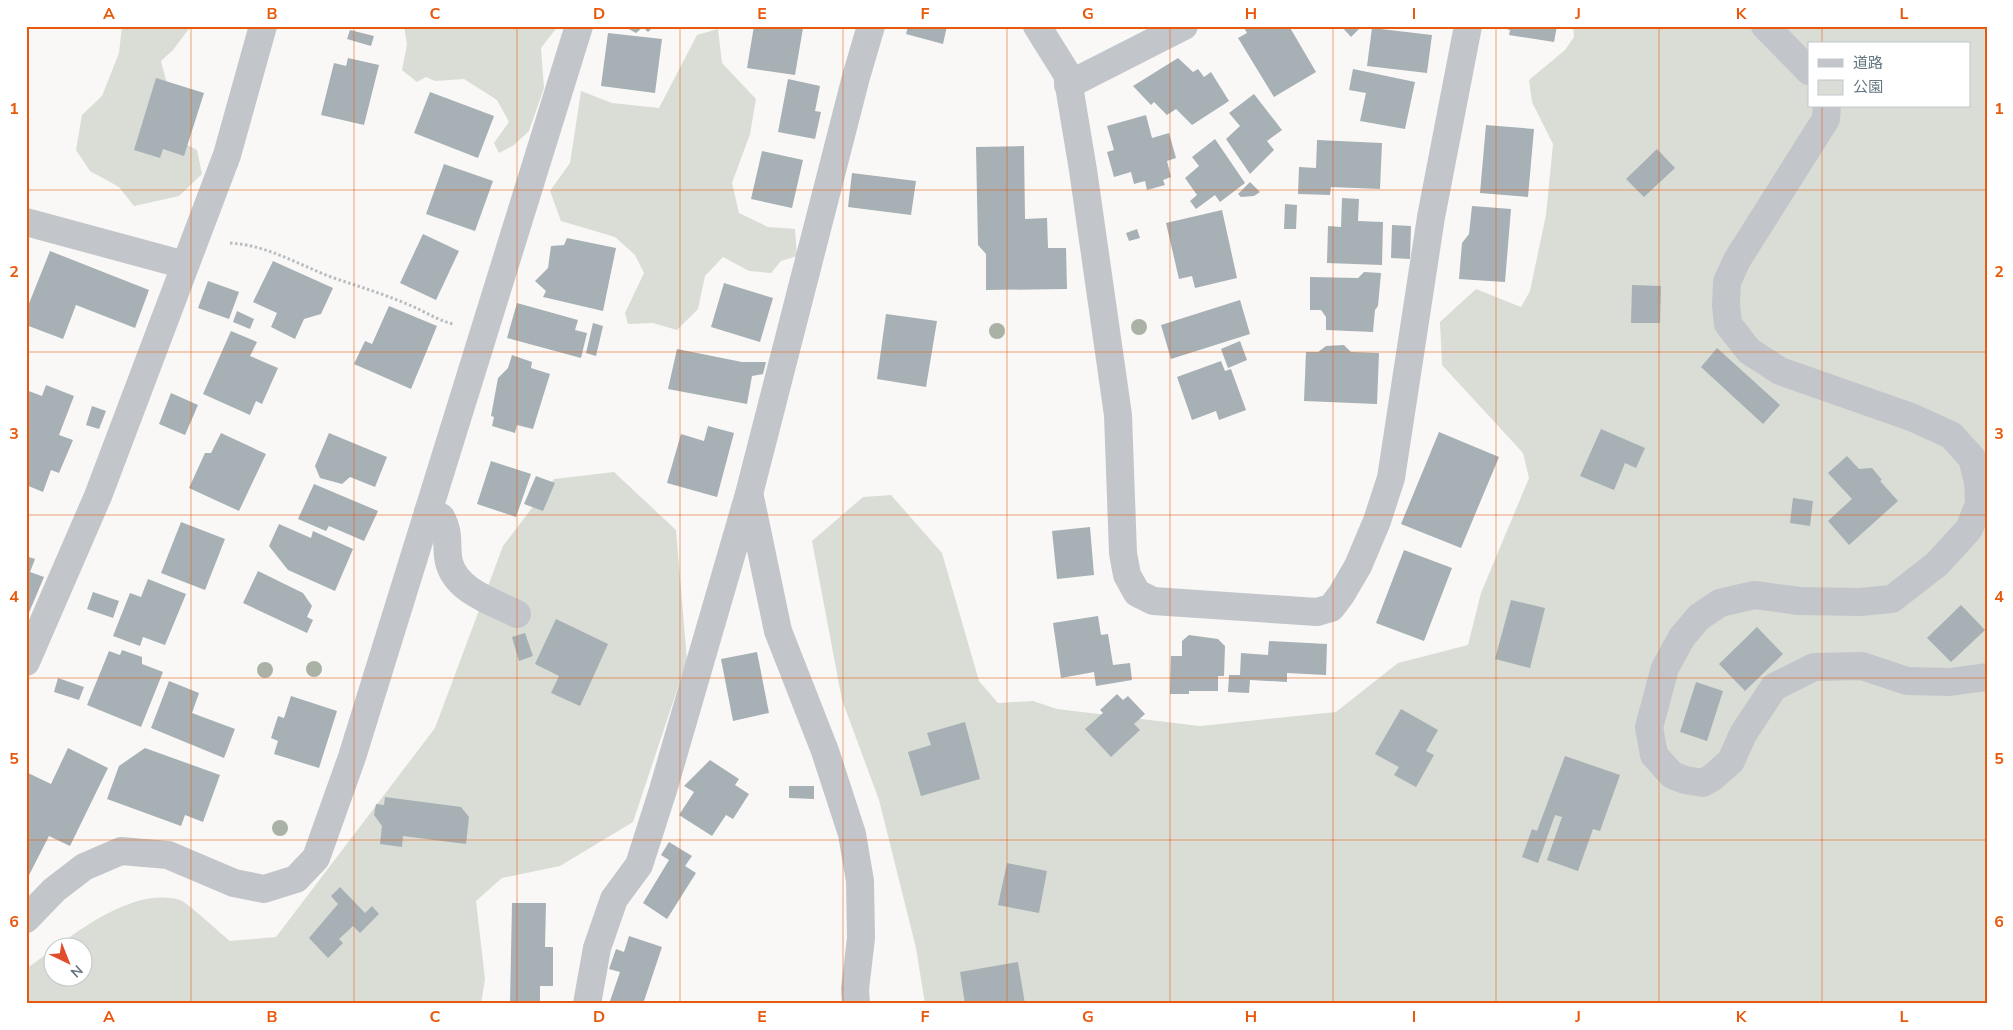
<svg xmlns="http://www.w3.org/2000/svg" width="2013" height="1030" font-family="'Nunito Sans','Noto Sans JP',sans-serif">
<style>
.green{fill:#d9ddd5;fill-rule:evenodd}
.building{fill:#a6b0b5}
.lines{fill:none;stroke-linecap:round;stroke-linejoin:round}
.path{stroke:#babdc0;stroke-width:3;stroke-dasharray:2.5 2.5;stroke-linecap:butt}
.minor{stroke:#c2c6ca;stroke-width:28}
.tree{fill:#a9b2a5}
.grid{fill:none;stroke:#e8590c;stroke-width:1;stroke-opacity:0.55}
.neatline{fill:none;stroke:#e8590c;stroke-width:2}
.grid-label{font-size:16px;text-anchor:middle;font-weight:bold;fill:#e8590c}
</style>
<rect width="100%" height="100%" fill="#f9f8f6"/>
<g class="green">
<path d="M122 26H191L173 50 161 61 169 92 158 129 197 150 202 174 179 196 134 206 119 187 90 171 76 150 82 115 102 96 119 53Z"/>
<path d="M404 26H558L541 48 544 88 529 131 514 145 499 153 494 143 509 122 497 100 464 79 435 81 426 77 417 82 402 70 407 44Z"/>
<path d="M1573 26H1987V1004H925L916 948 879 800 842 700 812 541 863 497 891 495 942 553 979 681 998 703 1033 701 1057 709 1200 726 1336 712 1398 663 1468 645 1481 593 1529 478 1523 453 1442 365 1440 322 1476 289 1521 307 1530 291 1546 215 1553 144 1532 102 1529 80 1565 50 1574 37ZM1809 44H1969V106H1809Z"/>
<path d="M718 29 722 63 756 99 750 134 732 183 739 213 768 227 795 229 797 256 781 261 771 273 749 271 723 257 705 276 698 309 677 330 653 323 628 324 625 313 644 273 635 255 615 237 561 221 550 191 570 163 581 91 612 103 659 108 697 35Z"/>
<path d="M614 472 676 530 687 660 633 822 560 866 502 878 476 901 485 979 481 1004H26V969L52 950V978H82V948L56 947C88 924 137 888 180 900 187 902 221 934 230 941L276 937 435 728 503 546 554 479Z"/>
</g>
<g class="building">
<path d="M623 26H654L648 32 643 27 636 33Z"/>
<path d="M754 26 803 28 795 75 747 68Z"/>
<path d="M908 26H947L943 44 906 34Z"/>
<path d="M1243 26H1289L1316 72 1274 97 1238 38 1247 33Z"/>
<path d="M1341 26H1362L1351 37Z"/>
<path d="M1495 26H1557L1554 42 1509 35 1510 30Z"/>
<path d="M1372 28 1432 35 1427 73 1367 66Z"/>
<path d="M350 30 374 36 371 46 347 39Z"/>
<path d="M608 33 662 39 655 93 601 86Z"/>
<path d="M348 58 379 65 364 125 321 115 334 63 346 66Z"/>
<path d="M1178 58 1193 72 1198 69 1204 77 1211 72 1229 101 1192 125 1176 109 1167 115 1154 102 1151 105 1133 86Z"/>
<path d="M1353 69 1415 82 1405 129 1360 121 1366 93 1349 90Z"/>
<path d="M156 78 204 93 184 156 163 149 160 158 134 150Z"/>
<path d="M788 79 820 86 815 111 821 112 815 139 778 132Z"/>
<path d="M430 92 494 116 478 158 414 133Z"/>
<path d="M1254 94 1282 130 1267 141 1274 150 1250 174 1226 139 1240 126 1229 113Z"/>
<path d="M1146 115 1152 138 1169 133 1176 158 1167 161 1171 177 1163 180 1165 185 1147 190 1145 181 1134 184 1131 172 1114 177 1107 152 1114 150 1107 126Z"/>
<path d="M1486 125 1534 129 1528 197 1480 193Z"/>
<path d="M1215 139 1245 183 1220 202 1215 195 1196 209 1190 201 1197 195 1185 178 1199 166 1192 157Z"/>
<path d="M1317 140 1382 143 1380 189 1331 187 1330 195 1298 194 1299 167 1316 168Z"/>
<path d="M1024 146 1025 219 1047 218 1048 248H1066L1067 289 986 290V254L978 245 976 147Z"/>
<path d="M1657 149 1675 168 1644 197 1626 179Z"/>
<path d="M762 151 803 160 792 208 751 199Z"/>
<path d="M444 164 493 181 475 231 426 214Z"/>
<path d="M852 173 916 181 911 215 848 207Z"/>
<path d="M1250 182 1260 192 1254 196 1241 197 1238 194Z"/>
<path d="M1342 198 1359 199 1358 221 1383 222 1382 265 1327 263 1328 226 1341 227Z"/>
<path d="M1285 204 1297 205 1296 229H1284Z"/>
<path d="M1472 206 1511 209 1505 282 1459 279 1462 243 1469 234Z"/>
<path d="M1222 210 1237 278 1195 288 1192 276 1179 279 1166 223Z"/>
<path d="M1392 225 1411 226 1410 259 1391 258Z"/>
<path d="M1137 229 1140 238 1129 241 1126 233Z"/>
<path d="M423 234 459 251 436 300 400 283Z"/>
<path d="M567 238 616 248 603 311 543 297 546 291 535 281 548 268 551 246 564 245Z"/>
<path d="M50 251 149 290 135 328 76 305 63 339 26 325V311Z"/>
<path d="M273 261 333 288 321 314 304 319 295 339 271 327 277 313 253 302Z"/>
<path d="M1364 272 1381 273 1378 306 1375 310 1373 332 1326 330V317L1321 310H1310V277L1358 278Z"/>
<path d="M208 281 239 292 229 319 198 308Z"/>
<path d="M724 283 773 298 760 342 711 327Z"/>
<path d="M1632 285 1661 286 1660 323H1631Z"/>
<path d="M1240 300 1250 334 1171 359 1161 325Z"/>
<path d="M517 303 578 320 575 330 587 333 581 358 507 338Z"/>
<path d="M389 306 437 326 411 389 354 364 365 341 372 344Z"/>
<path d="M237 311 254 319 250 329 233 322Z"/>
<path d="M886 314 937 321 926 387 877 379Z"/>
<path d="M593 323 603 326 596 356 586 353Z"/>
<path d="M231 331 257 342 250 356 278 368 262 404 256 401 250 415 203 394Z"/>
<path d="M1240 341 1247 360 1228 368 1221 349Z"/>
<path d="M1344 345 1351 352 1379 353 1377 404 1304 401 1306 352H1318L1326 346Z"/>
<path d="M1717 348 1780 405 1763 424 1701 367Z"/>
<path d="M677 349 742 362H766L763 374 752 376 747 404 668 389Z"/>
<path d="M512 355 532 362 531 368 550 374 533 429 517 425 515 433 492 426 494 417 491 416 498 378 508 368Z"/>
<path d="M1221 361 1225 371 1231 369 1246 410 1219 420 1216 411 1192 420 1177 377Z"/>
<path d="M46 385 74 396 59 435 73 440 59 473 51 470 43 492 26 485V390L42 396Z"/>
<path d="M171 393 198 405 185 435 159 424Z"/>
<path d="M92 406 106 411 99 429 86 425Z"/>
<path d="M708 426 734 433 717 497 667 483 681 434 704 441Z"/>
<path d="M1601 429 1645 448 1636 468 1625 463 1614 490 1580 476Z"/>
<path d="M1439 432 1499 457 1461 548 1401 524Z"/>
<path d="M221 433 266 454 239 511 189 488 205 453H211Z"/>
<path d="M329 433 387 457 375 487 350 477 342 484 320 478 315 466Z"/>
<path d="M1847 456 1859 469 1872 468 1882 480 1880 481 1898 501 1849 545 1828 521 1852 499 1828 473Z"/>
<path d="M491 461 531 474 516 517 477 504Z"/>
<path d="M536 476 555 483 543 511 524 504Z"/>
<path d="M314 484 378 511 364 541 329 526 326 531 298 519Z"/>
<path d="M1793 498 1813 501 1810 526 1790 523Z"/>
<path d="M181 522 225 539 205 590 161 573Z"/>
<path d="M279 524 311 538 313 531 353 549 335 591 288 570 269 546Z"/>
<path d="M1090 527 1094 575 1057 579 1052 531Z"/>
<path d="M1404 550 1452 568 1424 641 1376 623Z"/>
<path d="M26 556 35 559 30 572 44 577 28 615 26 614Z"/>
<path d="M258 571 303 593 312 606 307 617 313 620 307 633 243 603Z"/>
<path d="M148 579 186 594 165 645 143 637 140 646 113 636 130 593 141 597Z"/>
<path d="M93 592 119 601 113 618 87 609Z"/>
<path d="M1511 600 1545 608 1530 668 1495 659Z"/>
<path d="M1961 605 1985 630 1951 662 1927 638Z"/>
<path d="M1098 616 1101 635 1108 634 1113 665 1130 663 1132 680 1096 686 1094 672 1061 678 1053 623Z"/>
<path d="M556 619 608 644 580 706 551 693 559 676 535 664Z"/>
<path d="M1757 627 1783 654 1745 691 1719 664Z"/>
<path d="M525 633 533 656 519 661 512 637Z"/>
<path d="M1189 635 1218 639 1225 646 1224 676H1218V691H1189V694H1170L1171 656H1182V641Z"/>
<path d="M1269 641 1327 644 1326 675 1287 673V682L1250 680 1249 693 1228 692 1229 675H1240L1241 653 1268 655Z"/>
<path d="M122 650 142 657V664L163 672 141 727 87 705 109 651 120 655Z"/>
<path d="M757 652 769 713 733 721 721 659Z"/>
<path d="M58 678 84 687 79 700 54 692Z"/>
<path d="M169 681 199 693 192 713 235 729 224 758 151 728Z"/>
<path d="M1696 682 1723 691 1707 741 1680 732Z"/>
<path d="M1117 694 1123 700 1128 696 1145 714 1134 724 1140 730 1111 757 1085 729 1103 713 1100 710Z"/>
<path d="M291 696 337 711 319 768 274 754 278 741 271 738 278 716 284 718Z"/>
<path d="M1401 709 1438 730 1426 751 1434 755 1416 787 1394 775 1399 767 1375 754Z"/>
<path d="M965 722 980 779 921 796 908 752 931 745 927 733Z"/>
<path d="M68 748 108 768 70 846 49 836 26 881V772L51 784Z"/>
<path d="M145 748 220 775 203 822 185 815 181 826 107 799 119 766Z"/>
<path d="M1565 756 1620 775 1600 831 1593 829 1578 871 1547 860 1562 817 1555 815 1538 863 1522 857 1532 829 1537 831Z"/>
<path d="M710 760 739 779 735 785 749 794 733 819 726 815 712 836 679 815 694 792 684 786Z"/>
<path d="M789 786H814V799L789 798Z"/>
<path d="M385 797 461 807 469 817 466 844 403 836 402 847 380 844 382 826 374 815 376 804 384 805Z"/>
<path d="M669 842 692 856 685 866 696 873 667 919 643 903 669 860 661 855Z"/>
<path d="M1007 863 1047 871 1039 913 998 905Z"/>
<path d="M340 887 365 913 372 906 379 914 360 933 353 926 339 939 343 943 328 958 309 938 338 904 331 896Z"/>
<path d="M512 903H546L545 947H553V986H540V1004H510Z"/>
<path d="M629 936 662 947 643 1004H609L620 972 609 969 616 949 624 952Z"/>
<path d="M1018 962 1025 1004H965L960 972Z"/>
</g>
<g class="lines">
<path class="path" d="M230 243C267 245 297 264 331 277 357 286 381 293 407 304 423 310 436 320 453 324"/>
<g class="minor">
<path d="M1037 26 1067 74 1083 170 1118 415 1123 553 1127 575 1137 593 1153 601 1317 612 1331 608 1341 595 1358 566 1377 521 1391 478 1431 217 1468 26"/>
<path d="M1765 26 1809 71"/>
<path d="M1068 85 1184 26"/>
<path d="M1827 106 1826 119 1737 260 1727 282 1726 305 1728 324 1749 351 1780 371 1911 417 1951 435 1972 458 1978 482 1979 504 1969 529 1937 564 1892 599 1860 602 1799 601 1754 595 1720 603 1699 617 1682 637 1665 668 1649 727 1654 755 1672 775 1685 780 1703 783 1713 777 1731 761 1743 734 1774 687 1814 667 1862 666 1907 681 1950 682 1987 677"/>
<path d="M26 222 185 265"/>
<path d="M750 497 778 631 825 751 852 834 860 881 861 938 855 989 856 1004"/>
<path d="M428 512 441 517C451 535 445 545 449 562 456 591 493 602 517 614"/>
<path d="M26 662 98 496 227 155 263 26"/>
<path d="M26 919 54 890 84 867 121 851 168 855 234 883 264 889 296 879 316 858 352 757 579 26"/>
<path d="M587 1004 597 948 614 899 639 865 663 790 749 494 856 77 871 26"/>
</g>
</g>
<g class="tree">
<circle cx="1139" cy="327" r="8"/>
<circle cx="997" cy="331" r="8"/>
<circle cx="314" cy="669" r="8"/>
<circle cx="265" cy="670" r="8"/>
<circle cx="280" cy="828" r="8"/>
</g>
<path class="grid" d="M191 26V1004M354 26V1004M517 26V1004M680 26V1004M843 26V1004M1007 26V1004M1170 26V1004M1333 26V1004M1496 26V1004M1659 26V1004M1822 26V44M1822 106V1004M26 190H1987M26 352H1987M26 515H1987M26 678H1987M26 840H1987"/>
<rect width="2013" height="1030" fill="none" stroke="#ffffff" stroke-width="55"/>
<rect x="1808" y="42" width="162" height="65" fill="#ffffff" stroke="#c1c8cd"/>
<rect x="1818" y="59" width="25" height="8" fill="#c2c6ca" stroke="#c1c8cd"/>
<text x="1853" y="68" font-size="15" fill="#647681">道路</text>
<rect x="1818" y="80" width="25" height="15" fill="#d9ddd5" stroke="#c1c8cd"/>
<text x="1853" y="92" font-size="15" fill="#647681">公園</text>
<g transform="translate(68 962) rotate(137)"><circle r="24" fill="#ffffff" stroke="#c1c8cd"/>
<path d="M0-4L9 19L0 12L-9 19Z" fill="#e04e2e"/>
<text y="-8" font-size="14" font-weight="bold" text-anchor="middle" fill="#647681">N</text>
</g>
<rect x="28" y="28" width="1958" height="974" class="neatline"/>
<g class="grid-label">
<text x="109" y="19">A</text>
<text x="272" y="19">B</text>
<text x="435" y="19">C</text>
<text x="599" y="19">D</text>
<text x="762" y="19">E</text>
<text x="925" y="19">F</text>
<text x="1088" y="19">G</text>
<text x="1251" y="19">H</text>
<text x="1414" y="19">I</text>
<text x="1578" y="19">J</text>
<text x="1741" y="19">K</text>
<text x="1904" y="19">L</text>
<text x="14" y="114">1</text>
<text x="1999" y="114">1</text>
<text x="14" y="277">2</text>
<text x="1999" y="277">2</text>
<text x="14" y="439">3</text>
<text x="1999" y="439">3</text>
<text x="14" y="602">4</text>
<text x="1999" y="602">4</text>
<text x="14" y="764">5</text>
<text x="1999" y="764">5</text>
<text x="14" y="927">6</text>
<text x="1999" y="927">6</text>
<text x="109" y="1022">A</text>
<text x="272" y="1022">B</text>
<text x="435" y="1022">C</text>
<text x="599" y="1022">D</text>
<text x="762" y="1022">E</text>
<text x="925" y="1022">F</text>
<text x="1088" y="1022">G</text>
<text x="1251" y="1022">H</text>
<text x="1414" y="1022">I</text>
<text x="1578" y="1022">J</text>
<text x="1741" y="1022">K</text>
<text x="1904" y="1022">L</text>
</g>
</svg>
